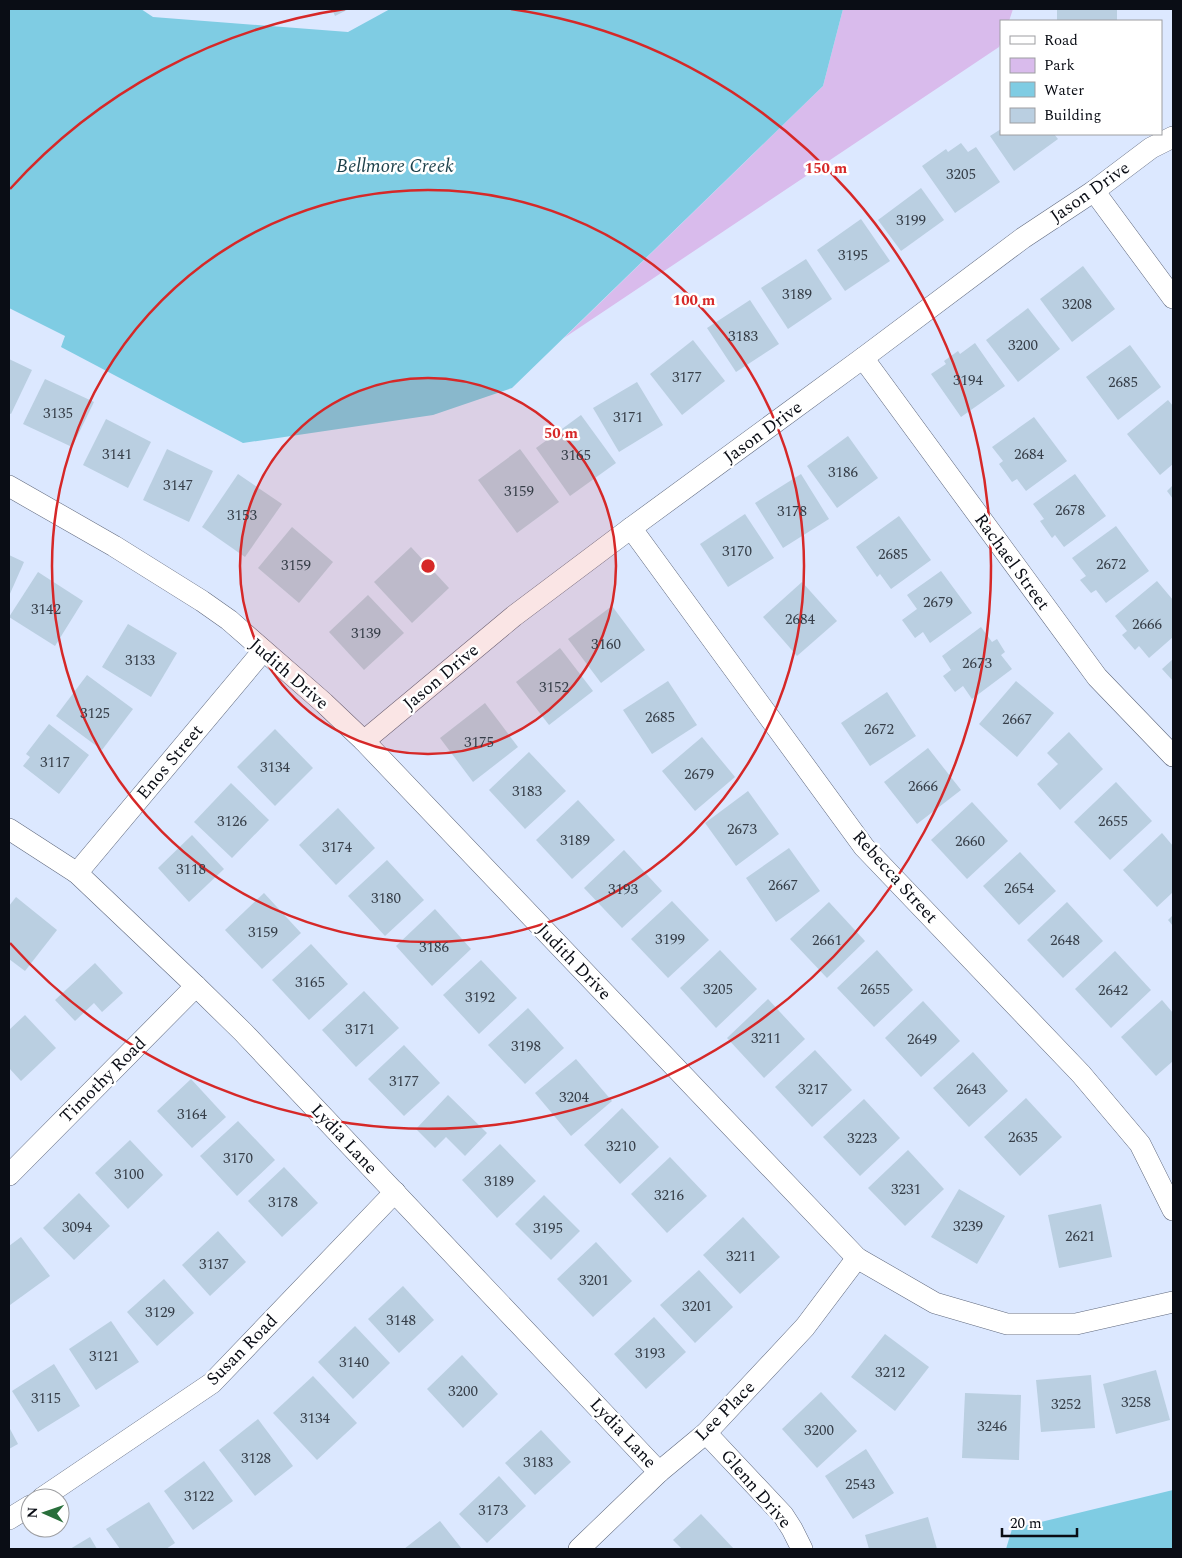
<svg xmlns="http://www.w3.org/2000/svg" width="1182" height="1558" font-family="Spectral,serif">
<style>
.green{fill:#d9bbec}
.water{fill:#7fcce3}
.building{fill:#bacfe1}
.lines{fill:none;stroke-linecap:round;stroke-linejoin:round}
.minor-casing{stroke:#60697e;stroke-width:22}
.minor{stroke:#fff;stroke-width:21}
.ring{fill:none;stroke:#d62828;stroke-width:2.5}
.labels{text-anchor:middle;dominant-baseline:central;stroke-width:5;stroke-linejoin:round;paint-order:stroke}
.number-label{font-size:15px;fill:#363e48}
.street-label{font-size:18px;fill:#0a0d15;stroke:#fff}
.water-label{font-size:19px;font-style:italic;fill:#1e424c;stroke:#fff}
.centre{fill:#d62828;stroke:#fff;stroke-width:2.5}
.ring-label{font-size:15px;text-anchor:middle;font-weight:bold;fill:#d62828;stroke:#fff;stroke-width:5;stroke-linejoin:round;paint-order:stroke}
</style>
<rect width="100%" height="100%" fill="#dce8ff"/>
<path class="green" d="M843 9H1013L1009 21H1001V42L999 47 564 338 823 86Z"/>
<g class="water">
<path d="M9 9H141L153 17 348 32 390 9H843L823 86 512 388 433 415 243 443 61 347 65 336 9 308Z"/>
<path d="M1173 1490V1549H1006L1012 1529Z"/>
</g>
<g class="building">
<path d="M332 9H349L335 16Z"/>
<rect x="1057" y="9" width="60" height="12"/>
<path d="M1001 129V134H1054L1058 139 1014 171 990 136Z"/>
<path d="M961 143 968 152 976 147 1000 182 955 213 922 166 946 149 948 152Z"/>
<path d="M921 188 944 220 901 251 878 220Z"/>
<path d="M861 219 890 261 845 291 817 250Z"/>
<path d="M806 259 832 299 788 329 761 288Z"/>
<path d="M1083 266 1115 309 1072 342 1040 299Z"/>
<path d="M750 300 779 344 736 372 707 328Z"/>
<path d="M1028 308 1060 349 1018 382 986 340Z"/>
<path d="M693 340 725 381 682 415 650 374Z"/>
<path d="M975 343 1005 386 961 417 931 374 946 364 944 361 958 351 960 354Z"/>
<path d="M1130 345 1161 387 1118 420 1086 377Z"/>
<path d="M9 359 32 370 11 414 9 413Z"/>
<path d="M45 379 94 402 72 447 23 424Z"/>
<path d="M637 382 663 425 619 452 593 408Z"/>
<path d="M1168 400 1173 406V464L1160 475 1127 434Z"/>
<path d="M581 415 616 463 570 496 536 448Z"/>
<path d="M1034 417 1067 461 1026 491 1017 479 1012 482 999 464 1003 461 992 447Z"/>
<path d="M106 419 151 442 128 488 83 465Z"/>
<path d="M848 436 878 478 837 508 807 466Z"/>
<path d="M167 449 213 471 189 522 143 500Z"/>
<path d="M520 449 559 502 517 533 478 480Z"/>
<path d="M238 474 282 504 245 557 202 527Z"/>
<path d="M801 474 829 519 783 548 755 503Z"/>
<path d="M1075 474 1106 516 1064 547 1055 535 1052 538 1040 521 1044 519 1033 504Z"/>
<path d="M1173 485V499L1167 491Z"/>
<path d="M745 514 774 558 728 587 700 544Z"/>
<path d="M899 516 931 560 891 589 880 574 877 577 856 547Z"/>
<path d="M1116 526 1149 571 1106 603 1096 590 1091 593 1080 580 1086 576 1072 558Z"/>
<path d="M292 527 333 562 299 603 258 568Z"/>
<path d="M411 547 449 588 412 623 374 582Z"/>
<path d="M9 555 24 562 9 596Z"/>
<path d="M941 571 972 613 930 643 923 632 915 638 902 620 917 609 907 595Z"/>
<path d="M38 572 83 601 55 646 9 617Z"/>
<path d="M1157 581 1173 600V637L1149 658 1139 646 1135 650 1122 635 1127 631 1115 616Z"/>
<path d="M802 582 837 621 797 656 763 617Z"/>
<path d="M368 595 404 633 364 670 329 632Z"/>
<path d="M612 606 645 650 601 683 568 639Z"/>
<path d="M128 624 177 653 151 697 102 667Z"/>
<path d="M981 627 992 642 997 639 1005 652 1001 655 1012 669 972 699 963 686 955 692 943 676 951 670 942 656Z"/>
<path d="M560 648 593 691 549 725 516 682Z"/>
<path d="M1173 659V681L1162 669Z"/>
<path d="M87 675 133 709 102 750 56 716Z"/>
<path d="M668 681 697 725 652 754 623 710Z"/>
<path d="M1016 681 1054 713 1017 757 979 724Z"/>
<path d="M887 692 916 736 870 766 841 723Z"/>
<path d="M485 703 518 747 473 782 440 738Z"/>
<path d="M49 724 89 755 59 794 23 766 30 757 26 754Z"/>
<path d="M275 729 313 768 275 806 237 767Z"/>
<path d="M1069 732 1103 769 1060 810 1037 784 1058 764 1047 753Z"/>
<path d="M702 737 735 777 695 811 662 771Z"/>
<path d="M928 748 961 790 917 824 884 782Z"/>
<path d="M529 752 566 791 525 829 489 790Z"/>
<path d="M1116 782 1152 821 1110 860 1074 822Z"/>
<path d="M231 783 269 820 232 858 194 822Z"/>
<path d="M748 791 779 834 736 866 705 823Z"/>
<path d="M578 800 615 840 572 879 536 840Z"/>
<path d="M972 802 1008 841 967 879 931 840Z"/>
<path d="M338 808 375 848 336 885 299 845Z"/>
<path d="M1162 833 1173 846V892L1157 907 1123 870Z"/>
<path d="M192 835 224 869 189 902 158 868Z"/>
<path d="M789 848 820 891 776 922 746 878Z"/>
<path d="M624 850 662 891 622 928 584 888Z"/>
<path d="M1020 852 1056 891 1019 925 983 886Z"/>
<path d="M387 860 424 900 385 936 348 896Z"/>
<path d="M264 893 301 933 262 969 225 930Z"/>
<path d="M16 897 57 930 25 971 9 959V906Z"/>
<path d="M672 901 709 940 668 978 631 939Z"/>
<path d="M829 902 865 941 827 978 790 939Z"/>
<path d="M1067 902 1103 941 1063 978 1027 940Z"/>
<path d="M435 909 471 949 432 986 396 946Z"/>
<path d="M1173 915V926L1168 920Z"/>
<path d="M311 944 348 984 309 1020 272 980Z"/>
<path d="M720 950 757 989 716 1028 680 988Z"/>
<path d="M877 950 913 990 874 1027 837 988Z"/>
<path d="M1115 951 1151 990 1111 1028 1075 989Z"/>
<path d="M481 960 517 998 479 1034 443 995Z"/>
<path d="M95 963 123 993 102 1012 94 1003 75 1021 55 1000Z"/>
<path d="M364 991 399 1028 356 1067 322 1030Z"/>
<path d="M768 999 805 1039 764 1078 727 1038Z"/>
<path d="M1162 1000 1173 1013V1061L1156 1076 1121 1037Z"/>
<path d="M923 1001 960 1041 921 1077 885 1038Z"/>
<path d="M528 1008 564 1048 525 1084 488 1045Z"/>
<path d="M25 1015 56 1048 21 1081 9 1068V1030Z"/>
<path d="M404 1045 440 1083 404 1116 368 1079Z"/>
<path d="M815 1050 852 1090 812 1127 775 1087Z"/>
<path d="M973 1052 1008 1091 969 1127 933 1088Z"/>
<path d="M576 1059 612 1101 571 1136 535 1093Z"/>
<path d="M191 1079 226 1117 192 1148 157 1111Z"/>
<path d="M448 1095 487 1133 465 1156 446 1137 435 1148 416 1129Z"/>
<path d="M1026 1098 1062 1137 1020 1176 984 1137Z"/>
<path d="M864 1099 900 1138 860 1176 823 1137Z"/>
<path d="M622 1108 659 1147 620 1184 584 1145Z"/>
<path d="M238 1121 275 1160 237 1196 200 1156Z"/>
<path d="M130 1140 163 1175 128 1209 95 1173Z"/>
<path d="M500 1144 536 1181 497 1218 462 1180Z"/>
<path d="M908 1150 944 1189 905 1226 868 1188Z"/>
<path d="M670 1157 707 1196 667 1233 631 1194Z"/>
<path d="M284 1167 318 1203 282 1237 248 1201Z"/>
<path d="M959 1189 1005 1216 977 1264 931 1237Z"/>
<path d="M79 1193 110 1226 74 1260 43 1228Z"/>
<path d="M544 1195 580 1231 551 1260 515 1224Z"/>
<path d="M1101 1204 1112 1257 1059 1268 1048 1215Z"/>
<path d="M743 1217 780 1257 740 1294 703 1255Z"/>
<path d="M218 1231 246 1262 210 1296 182 1265Z"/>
<path d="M21 1237 50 1276 10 1305 9 1303V1246Z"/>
<path d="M596 1242 632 1281 593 1317 557 1279Z"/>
<path d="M699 1270 733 1307 695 1343 660 1305Z"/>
<path d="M164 1279 194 1313 157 1346 127 1312Z"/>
<path d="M403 1286 434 1320 399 1353 368 1319Z"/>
<path d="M654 1317 686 1352 646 1389 614 1354Z"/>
<path d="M111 1321 139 1362 96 1390 69 1349Z"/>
<path d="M355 1326 390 1363 353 1399 318 1362Z"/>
<path d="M885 1334 929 1367 895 1411 851 1377Z"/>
<path d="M462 1355 498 1394 463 1428 427 1389Z"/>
<path d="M54 1364 80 1406 38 1432 12 1391Z"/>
<path d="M1156 1370 1170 1420 1116 1434 1103 1384Z"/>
<path d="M1091 1375 1095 1428 1041 1432 1036 1380Z"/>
<path d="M313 1376 357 1423 317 1460 273 1413Z"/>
<path d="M821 1392 857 1431 817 1468 782 1429Z"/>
<path d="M965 1393 1021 1395 1019 1460 962 1458Z"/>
<path d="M258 1419 293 1466 255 1496 219 1450Z"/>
<path d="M9 1427 18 1444 9 1449Z"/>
<path d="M541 1430 571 1462 535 1495 505 1463Z"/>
<path d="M866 1449 894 1493 853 1519 825 1476Z"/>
<path d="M204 1461 233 1501 193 1530 164 1491Z"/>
<path d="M499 1476 526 1506 487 1543 459 1514Z"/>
<path d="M149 1502 175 1543 166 1549H120L106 1529Z"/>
<path d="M701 1514 734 1549H682L673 1540Z"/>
<path d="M928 1517 937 1549H869L865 1535Z"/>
<path d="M440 1521 462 1549H404Z"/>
<path d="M90 1537 97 1549H70Z"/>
</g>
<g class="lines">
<g class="minor-casing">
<g id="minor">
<path d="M1094 191 1173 298"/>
<path d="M863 358 1097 677 1173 756"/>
<path d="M9 486 114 546 202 601 229 620 324 703 364 741 857 1258 935 1303 1007 1324H1076L1173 1302"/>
<path d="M631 528 864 847 1081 1074 1140 1144 1173 1210"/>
<path d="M364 741 514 616 631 528 863 358 1023 238 1094 191 1151 148 1173 137"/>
<path d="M9 829 77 873 196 986 243 1032 659 1472"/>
<path d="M77 873 263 651"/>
<path d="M9 1175 196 986"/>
<path d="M706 1433 783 1515 792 1529 802 1549"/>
<path d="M42 1498 212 1383 395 1192"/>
<path d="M9 1519 30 1506"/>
<path d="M579 1549 659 1472 706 1433 805 1327 857 1258"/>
</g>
</g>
<use href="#minor" class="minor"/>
</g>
<circle cx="428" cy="566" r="188" fill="#d62828" fill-opacity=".12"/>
<g class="ring">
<circle cx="428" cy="566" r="188"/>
<circle cx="428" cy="566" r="376"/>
<path d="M10 189A563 563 0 0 1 345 9M511 9A563 563 0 1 1 10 943"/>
</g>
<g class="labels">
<g class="number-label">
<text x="961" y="174">3205</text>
<text x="911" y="220">3199</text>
<text x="853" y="255">3195</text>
<text x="797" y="294">3189</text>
<text x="1077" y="304">3208</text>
<text x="743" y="336">3183</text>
<text x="1023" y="345">3200</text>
<text x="687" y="377">3177</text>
<text x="968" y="380">3194</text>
<text x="1123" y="382">2685</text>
<text x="58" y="413">3135</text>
<text x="628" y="417">3171</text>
<text x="117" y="454">3141</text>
<text x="1029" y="454">2684</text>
<text x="576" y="455">3165</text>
<text x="843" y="472">3186</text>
<text x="178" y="485">3147</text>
<text x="519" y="491">3159</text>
<text x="1070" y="510">2678</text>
<text x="792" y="511">3178</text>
<text x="242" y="515">3153</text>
<text x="737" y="551">3170</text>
<text x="893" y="554">2685</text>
<text x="1111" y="564">2672</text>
<text x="296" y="565">3159</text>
<text x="938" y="602">2679</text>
<text x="46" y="609">3142</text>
<text x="800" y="619">2684</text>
<text x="1147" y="624">2666</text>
<text x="366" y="633">3139</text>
<text x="606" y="644">3160</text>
<text x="140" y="660">3133</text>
<text x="977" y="663">2673</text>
<text x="554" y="687">3152</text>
<text x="95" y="713">3125</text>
<text x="660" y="717">2685</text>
<text x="1017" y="719">2667</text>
<text x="879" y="729">2672</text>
<text x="479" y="742">3175</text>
<text x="55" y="762">3117</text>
<text x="275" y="767">3134</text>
<text x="699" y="774">2679</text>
<text x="923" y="786">2666</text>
<text x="527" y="791">3183</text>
<text x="232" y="821">3126</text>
<text x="1113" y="821">2655</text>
<text x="742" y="829">2673</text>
<text x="575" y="840">3189</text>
<text x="970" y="841">2660</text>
<text x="337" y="847">3174</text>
<text x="191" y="869">3118</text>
<text x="783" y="885">2667</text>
<text x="1019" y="888">2654</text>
<text x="623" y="889">3193</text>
<text x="386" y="898">3180</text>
<text x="263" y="932">3159</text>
<text x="670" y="939">3199</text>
<text x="827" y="940">2661</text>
<text x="1065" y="940">2648</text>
<text x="434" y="947">3186</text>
<text x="310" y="982">3165</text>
<text x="718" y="989">3205</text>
<text x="875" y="989">2655</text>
<text x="1113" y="990">2642</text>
<text x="480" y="997">3192</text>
<text x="360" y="1029">3171</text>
<text x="766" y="1038">3211</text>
<text x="922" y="1039">2649</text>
<text x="526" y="1046">3198</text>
<text x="404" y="1081">3177</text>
<text x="813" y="1089">3217</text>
<text x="971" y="1089">2643</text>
<text x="574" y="1097">3204</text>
<text x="192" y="1114">3164</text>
<text x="1023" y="1137">2635</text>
<text x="862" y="1138">3223</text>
<text x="621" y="1146">3210</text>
<text x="238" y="1158">3170</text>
<text x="129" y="1174">3100</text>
<text x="499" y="1181">3189</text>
<text x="906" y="1189">3231</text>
<text x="669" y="1195">3216</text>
<text x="283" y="1202">3178</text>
<text x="968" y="1226">3239</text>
<text x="77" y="1227">3094</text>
<text x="548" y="1228">3195</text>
<text x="1080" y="1236">2621</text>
<text x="741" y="1256">3211</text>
<text x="214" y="1264">3137</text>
<text x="594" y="1280">3201</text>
<text x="697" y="1306">3201</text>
<text x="160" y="1312">3129</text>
<text x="401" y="1320">3148</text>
<text x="650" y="1353">3193</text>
<text x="104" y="1356">3121</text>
<text x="354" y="1362">3140</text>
<text x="890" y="1372">3212</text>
<text x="463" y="1391">3200</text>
<text x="46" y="1398">3115</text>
<text x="1136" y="1402">3258</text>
<text x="1066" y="1404">3252</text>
<text x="315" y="1418">3134</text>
<text x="992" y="1426">3246</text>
<text x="819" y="1430">3200</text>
<text x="256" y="1458">3128</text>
<text x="538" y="1462">3183</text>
<text x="860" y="1484">2543</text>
<text x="199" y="1496">3122</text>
<text x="493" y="1510">3173</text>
</g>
<g class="street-label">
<text transform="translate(1090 192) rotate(-35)">Jason Drive</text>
<text transform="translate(763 432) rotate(-36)">Jason Drive</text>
<text transform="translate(1012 562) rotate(54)">Rachael Street</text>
<text transform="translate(289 674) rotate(41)">Judith Drive</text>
<text transform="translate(441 677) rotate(-40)">Jason Drive</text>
<text transform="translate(170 762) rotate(-50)">Enos Street</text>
<text transform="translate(895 877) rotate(48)">Rebecca Street</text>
<text transform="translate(574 962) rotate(46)">Judith Drive</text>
<text transform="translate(103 1080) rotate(-45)">Timothy Road</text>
<text transform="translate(344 1139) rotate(47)">Lydia Lane</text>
<text transform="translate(242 1350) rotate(-45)">Susan Road</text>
<text transform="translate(725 1411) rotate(-45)">Lee Place</text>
<text transform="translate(623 1433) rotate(47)">Lydia Lane</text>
<text transform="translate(756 1489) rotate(49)">Glenn Drive</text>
</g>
<g class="water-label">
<text x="395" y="166">Bellmore Creek</text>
</g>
</g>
<circle cx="428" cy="566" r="8" class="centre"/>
<g class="ring-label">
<text x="826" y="173">150 m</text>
<text x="694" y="305">100 m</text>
<text x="561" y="438">50 m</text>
</g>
<rect width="1182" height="1558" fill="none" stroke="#0a0d15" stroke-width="20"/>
<rect x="1000" y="20" width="162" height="115" fill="#ffffff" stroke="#9d9ea1"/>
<rect x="1010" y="36" width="25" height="8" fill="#ffffff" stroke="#9d9ea1"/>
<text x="1044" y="45" font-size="15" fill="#0a0d15">Road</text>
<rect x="1010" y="58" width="25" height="15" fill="#d9bbec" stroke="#9d9ea1"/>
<text x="1044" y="70" font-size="15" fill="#0a0d15">Park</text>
<rect x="1010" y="82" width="25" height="15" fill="#7fcce3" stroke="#9d9ea1"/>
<text x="1044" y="95" font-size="15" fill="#0a0d15">Water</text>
<rect x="1010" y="108" width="25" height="15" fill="#bacfe1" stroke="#9d9ea1"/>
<text x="1044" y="120" font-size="15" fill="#0a0d15">Building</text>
<g transform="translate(45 1513) rotate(272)"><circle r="24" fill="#ffffff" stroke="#9d9ea1"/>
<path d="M0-4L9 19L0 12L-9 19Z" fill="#296f3b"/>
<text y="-8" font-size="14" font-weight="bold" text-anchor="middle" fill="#0a0d15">N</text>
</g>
<path d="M1002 1528v8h75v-8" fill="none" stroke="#0a0d15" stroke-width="2.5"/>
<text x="1010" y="1528" font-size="15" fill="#0a0d15" stroke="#ffffff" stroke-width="4" paint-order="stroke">20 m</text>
</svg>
